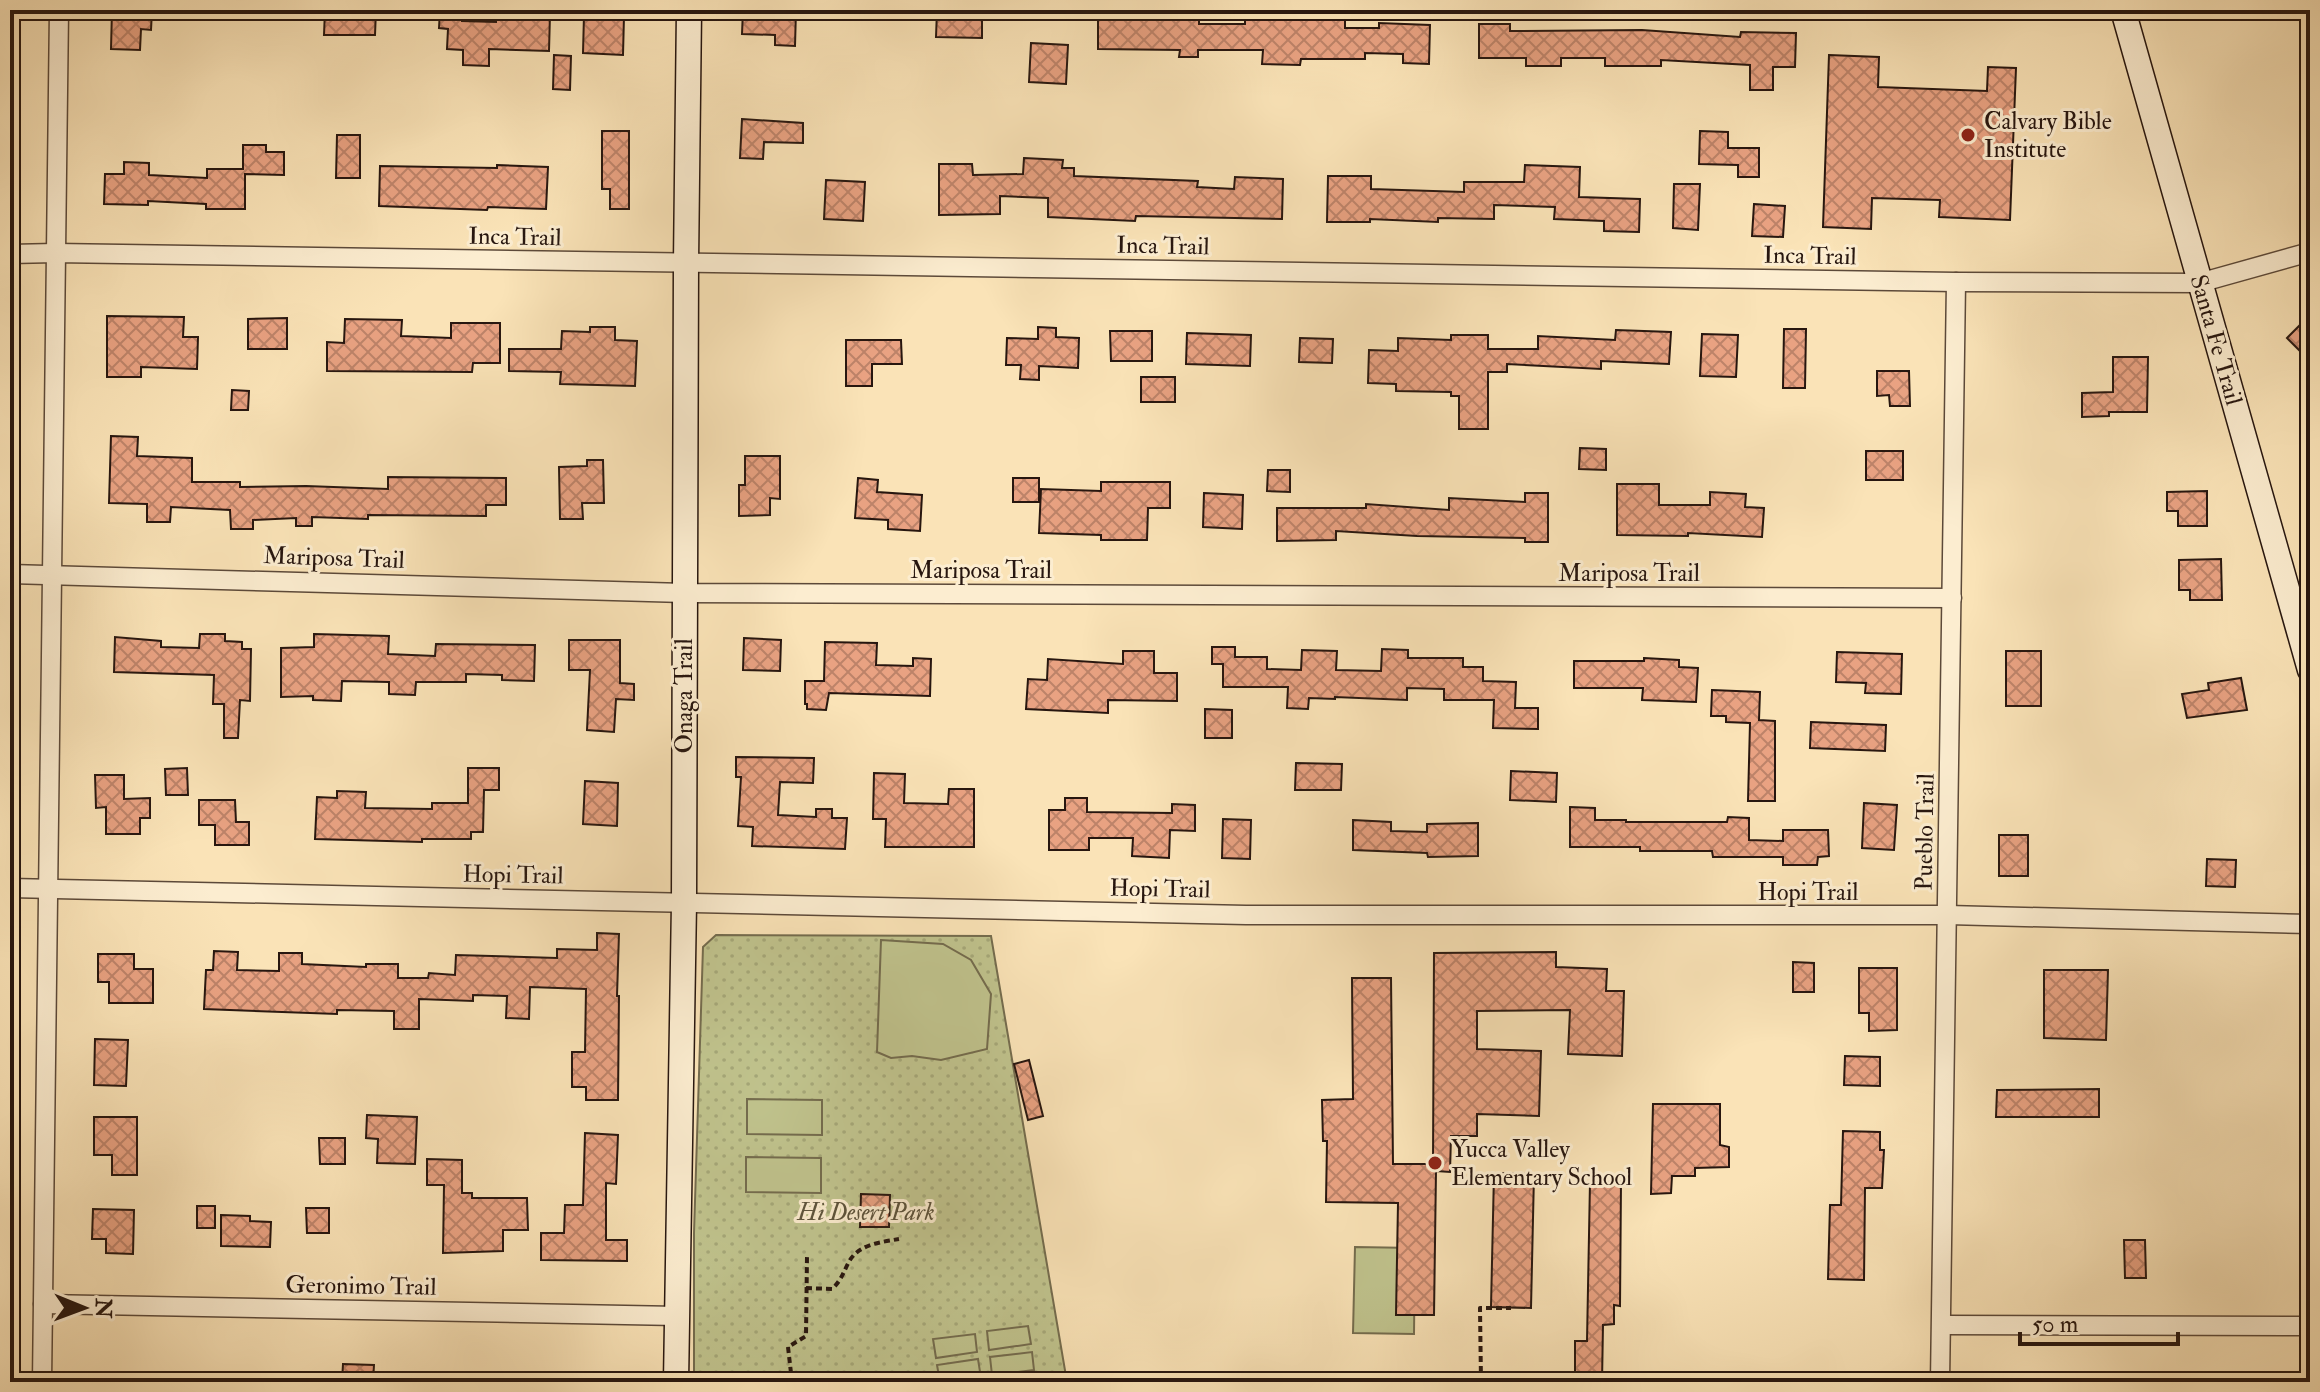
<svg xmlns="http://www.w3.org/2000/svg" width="2320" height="1392" font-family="'IM FELL Double Pica',serif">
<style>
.grass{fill:url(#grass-dots);stroke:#746c4e;stroke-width:2}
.garden{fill:#c0c38d;stroke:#746c4e;stroke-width:2}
.building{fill:url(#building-cross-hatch);stroke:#27160f;stroke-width:2}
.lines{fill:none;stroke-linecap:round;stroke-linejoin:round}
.street-casing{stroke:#5c4939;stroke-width:21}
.secondary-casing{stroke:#27160f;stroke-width:27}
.path{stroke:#27160f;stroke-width:4;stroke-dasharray:6 4;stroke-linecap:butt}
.street{stroke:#fcedd0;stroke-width:18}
.secondary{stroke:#fcedd0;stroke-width:24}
.poi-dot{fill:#8f2418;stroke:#fcedd0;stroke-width:3}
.labels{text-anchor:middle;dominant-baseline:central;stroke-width:6;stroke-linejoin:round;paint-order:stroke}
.poi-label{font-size:24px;fill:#27160f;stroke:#fcedd0;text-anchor:start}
.street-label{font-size:24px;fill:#27160f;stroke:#fcedd0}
.park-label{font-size:24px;font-style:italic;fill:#5d533b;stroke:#fcedd0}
</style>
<defs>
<pattern id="grass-dots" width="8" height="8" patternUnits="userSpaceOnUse" patternTransform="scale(2)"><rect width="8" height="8" fill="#c0c38d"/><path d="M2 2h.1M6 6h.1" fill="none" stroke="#a5a778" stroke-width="1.8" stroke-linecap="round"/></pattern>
<pattern id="building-cross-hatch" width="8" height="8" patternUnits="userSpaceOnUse" patternTransform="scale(2)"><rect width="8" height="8" fill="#e9a282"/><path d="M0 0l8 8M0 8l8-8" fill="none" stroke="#bd8369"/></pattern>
</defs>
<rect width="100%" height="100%" fill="#fae3b7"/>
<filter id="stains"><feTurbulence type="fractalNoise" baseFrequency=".0025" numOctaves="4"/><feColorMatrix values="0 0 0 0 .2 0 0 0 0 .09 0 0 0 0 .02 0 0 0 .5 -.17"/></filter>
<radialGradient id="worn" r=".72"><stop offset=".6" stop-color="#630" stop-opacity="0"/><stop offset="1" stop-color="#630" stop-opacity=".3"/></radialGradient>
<path class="grass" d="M716 935 991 936 1067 1382H694V1233L703 947Z"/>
<g class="garden">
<path d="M881 940 943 944 971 960 991 994 987 1049 941 1060 912 1056 891 1058 877 1052Z"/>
<path d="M747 1099 822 1100V1135L747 1134Z"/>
<path d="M746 1157 821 1158V1193L746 1192Z"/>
<path d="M1355 1247 1415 1248 1414 1334 1353 1333Z"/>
<path d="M1028 1326 1031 1344 989 1350 987 1331Z"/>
<path d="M975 1334 977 1352 936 1358 933 1339Z"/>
<path d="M1032 1352 1034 1370 992 1375 990 1357Z"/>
<path d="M978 1359 981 1378 940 1382 937 1365Z"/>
</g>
<g class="building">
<path d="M112 10H152L151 30 141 29 140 50 111 49Z"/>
<path d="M325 10H376L375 35H324Z"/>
<path d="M440 10H462V21L496 22V10H533V14H550L549 51 489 49V66L463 65V50L447 49 448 29 439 28Z"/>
<path d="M743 10H796L795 46 775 45V35L742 34Z"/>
<path d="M937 10H982V38L936 37Z"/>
<path d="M1199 13V24H1245V19L1345 20V28H1379V23L1430 25 1429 64 1403 63V54L1365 53V59H1301L1300 65 1262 64 1263 50H1198V57H1179L1180 50 1098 49V14Z"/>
<path d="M584 15 624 16 623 55 583 53Z"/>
<path d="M1479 24H1510V31L1642 30 1740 37 1741 32 1796 33 1795 67H1773V90H1750V65L1661 60V66H1605V58H1561V66H1526V58H1479Z"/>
<path d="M1031 43 1068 45 1066 84 1029 82Z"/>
<path d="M554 55 571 56 570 90 553 89Z"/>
<path d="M1829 55 1879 57 1878 87 1987 91 1988 67 2016 68 2010 220 1939 217 1940 200 1872 198 1871 229 1823 227Z"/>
<path d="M742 119 803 123V143L764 142 763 159 740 158Z"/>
<path d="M602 131H629V209H610V189H602Z"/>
<path d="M1700 131 1728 132V148H1759V177H1738V165L1699 164Z"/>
<path d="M337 135H360V178H336Z"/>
<path d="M243 145H266V152H284V175L245 174V209H206V204L148 201V205L104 204 105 174H124V162L149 163V175L207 178V169H243Z"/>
<path d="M1024 158 1063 160 1062 168H1074V176L1198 181 1197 187 1234 189 1235 177 1283 179 1282 219 1136 216 1135 221 1048 217V198L1000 196V214L939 215V164H972L973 175 1023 174Z"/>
<path d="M497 165 548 167 546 209 488 207 487 210 379 206 380 166 497 168Z"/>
<path d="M1525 165 1580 167 1579 197 1640 199 1639 232 1604 231V221L1554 219 1555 207 1494 205V219L1438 218V222L1370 219V222H1327L1328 176H1371V189L1464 192V182H1524Z"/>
<path d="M826 180 865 182 863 221 824 219Z"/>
<path d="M1674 184H1700L1698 230 1673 228Z"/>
<path d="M1754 204 1785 206 1783 237 1752 236Z"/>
<path d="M2310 315V361L2287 338Z"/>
<path d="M107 316 184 317 183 337H198L197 369 141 367V377H107Z"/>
<path d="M287 318V349H248V319Z"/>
<path d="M345 319 402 320 401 336 451 338V323H500V363H473L472 372 327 371V342L344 343Z"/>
<path d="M590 327H615V340L637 341 635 386 560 384 561 372 509 371V349H561L562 331 590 332Z"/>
<path d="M1038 327 1056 328V337L1079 338 1078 368 1039 366V380L1020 379 1021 365H1006L1007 338 1038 339Z"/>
<path d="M1784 329H1806L1805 388H1783Z"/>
<path d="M1616 330 1671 332 1669 364 1601 361V369L1507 364V372H1488V429H1459V396H1451V392L1396 391V384L1368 383 1369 350 1398 351V338L1451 340V335H1488V349H1538V336L1615 340Z"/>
<path d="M1110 331H1152V361H1111Z"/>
<path d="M1187 333 1251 335 1250 366 1186 364Z"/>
<path d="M1702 334 1738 335 1736 377 1700 376Z"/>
<path d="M1300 338 1333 339 1332 363 1299 362Z"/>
<path d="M846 340H901L902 364H872V386H846Z"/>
<path d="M2113 357H2148L2147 412H2109V416L2082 417V393L2113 392Z"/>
<path d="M1877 371H1909L1910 406H1890L1889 395 1877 396Z"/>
<rect x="1141" y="377" width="34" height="25"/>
<path d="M232 390 249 391 248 410H231Z"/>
<path d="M111 436 138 437 137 456 192 458V482H240V487L306 486 388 489V477L506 478V505H486V516L368 515V519L312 517V526H296V518L253 520V529H231L230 510 171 507 170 522H147V504L109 503Z"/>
<path d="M1580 448 1606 449V470L1579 469Z"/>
<rect x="1866" y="451" width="37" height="29"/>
<path d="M745 456H780V499L770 498V515L739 516V485H745Z"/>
<path d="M587 460H603L604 503H582L583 519H560L559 467 587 466Z"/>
<path d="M1268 470H1290V492L1267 491Z"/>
<path d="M858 478 878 480 877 492 922 495 920 531 888 529V520L855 518Z"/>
<rect x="1013" y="478" width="26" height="24"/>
<path d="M1101 482H1170V508H1148L1147 540H1101V535L1039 533 1041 489 1101 491Z"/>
<path d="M1617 484H1659V505H1710V492L1746 494 1745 507 1764 508 1762 537 1688 533V536L1617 535Z"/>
<path d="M2207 491V526H2178V511H2167V492Z"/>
<path d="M1204 493 1243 495 1242 529 1203 527Z"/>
<path d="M1525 493H1548V542H1525V538L1417 536 1336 531V540L1277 541V508H1366V504L1449 510V498L1525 502Z"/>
<path d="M2221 559 2222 600H2190V590H2179V560Z"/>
<path d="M200 634H225V641L242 642V649H251L250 701 240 700 238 738H224V704H213L214 675 114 672 115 637 161 641V647L199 648Z"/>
<path d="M314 634 389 636 388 654 435 656 436 644 535 645 534 681 502 680V675L466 674V682H416L415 695 389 694V682L342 681 341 701 313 700V696L281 697V648L314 647Z"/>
<path d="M744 638 781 640 780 671 743 670Z"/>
<path d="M569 640H620V683L634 684V700L616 699 614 732 587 730 590 670H569Z"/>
<path d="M825 642 877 643 876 665 913 666V658L931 659 930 696 829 693 826 710 807 709V704H805V681H824Z"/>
<path d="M1212 647H1235V657H1267V669L1301 670 1302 650 1337 651 1336 670 1381 671 1382 649 1408 650V658H1463V667H1483V681L1516 682 1515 708H1538V729L1493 728 1494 700H1444V689L1407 688V700L1335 697V699L1309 698 1308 709 1287 708 1288 687H1223V664H1212Z"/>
<path d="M1123 651H1154V673H1177V701L1108 700V713L1026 709 1028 679 1047 680 1048 659 1123 664Z"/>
<rect x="2006" y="651" width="35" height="55"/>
<path d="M1837 652 1902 654 1901 694 1865 693 1866 683 1836 682Z"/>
<path d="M1644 658 1679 660V667L1698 668 1696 702 1642 700 1643 688H1574V661H1644Z"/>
<path d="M2241 678 2247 710 2187 718 2182 694 2209 690 2208 683Z"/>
<path d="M1712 690 1760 692 1759 720 1775 721V801H1748L1750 723 1726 722V716H1711Z"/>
<path d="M1205 709 1232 710V738H1205Z"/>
<path d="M1811 722 1886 725 1885 751 1810 748Z"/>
<path d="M736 757 814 758 813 783 780 782 778 815 816 817V809H832V818H847L845 849 752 846 753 827 738 826 741 777H736Z"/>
<path d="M1296 763 1342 764 1341 790H1295Z"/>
<path d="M187 768 188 795H166L165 769Z"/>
<path d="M468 768H499V790H484L483 832H471V839H422V842L315 839 317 797 337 798V791L366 792 365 808 432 809V803H468Z"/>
<path d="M1511 771 1557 773 1556 802 1510 800Z"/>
<path d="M874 773 905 774 904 803 948 804 949 789H974V847H885L886 819H873Z"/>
<path d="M95 775H124V799L150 798V818H140V834H106V807L96 808Z"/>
<path d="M585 781 618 783 617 826 583 824Z"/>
<path d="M1065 798H1087V812L1172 813V804L1195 805V831L1170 830 1169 858 1132 856 1133 838H1089V850H1049V810H1065Z"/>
<path d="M199 800H235L236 822H249V845H215V825H199Z"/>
<path d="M1864 803 1897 805 1894 850 1862 848Z"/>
<path d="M1570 807 1595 808V820H1626V822H1727L1728 817 1749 818V840L1783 841V830H1828L1829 856 1818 857 1817 865H1783V857H1713L1712 851H1640V847H1570Z"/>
<path d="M1223 819 1251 820 1250 859 1222 858Z"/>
<path d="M1353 820 1391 822V831L1427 832V824L1478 823V856L1428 857 1427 853 1353 850Z"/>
<rect x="1999" y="835" width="29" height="41"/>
<path d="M2207 859 2236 860 2235 887 2206 886Z"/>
<path d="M597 933 619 934 617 996H619L618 1100H586V1087H572V1052H585L586 989 530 987 529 1019 506 1018 507 996 473 995V1001L419 999V1029H394V1011L337 1010V1014L204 1009 206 970H213L214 951 238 952 237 970 279 971V953H302V964L366 967V964H398V978H428L429 973 455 975 456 955 557 958V949L597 950Z"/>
<path d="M1556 952V967L1607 969 1606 991H1624L1622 1056 1568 1054 1570 1010 1477 1011V1049L1541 1051 1539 1116 1477 1114V1136H1451L1450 1172 1436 1171 1434 1315H1396L1398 1203 1326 1202 1327 1141H1323L1322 1100 1353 1099 1352 978H1391L1393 1164H1433L1434 953Z"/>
<path d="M98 954H134V969H153V1003H109V982H98Z"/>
<path d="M1793 962 1814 963V992H1793Z"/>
<path d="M1859 968H1897V1030L1869 1031V1013H1859Z"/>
<path d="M2044 970H2108L2106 1040 2044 1038Z"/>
<path d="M95 1039 128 1040 126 1086 94 1085Z"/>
<path d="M1845 1056 1880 1057V1086L1844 1085Z"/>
<path d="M1029 1060 1043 1116 1028 1120 1014 1064Z"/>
<path d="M2099 1089V1117H1996L1997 1090Z"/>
<path d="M1653 1104H1720V1145L1729 1147V1167L1695 1168V1176H1672L1671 1193 1651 1194Z"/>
<path d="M367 1115 417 1117 415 1164 377 1163 378 1139 366 1138Z"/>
<path d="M94 1117H137V1175H112V1155H94Z"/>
<path d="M1843 1131 1880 1132V1150H1884L1882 1188H1865L1864 1280 1828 1279 1830 1205H1841Z"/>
<path d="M585 1133 618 1135 616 1184 606 1183V1240H627V1261L541 1260V1233H564L565 1205H583Z"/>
<path d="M319 1138H345V1164H320Z"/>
<path d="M427 1159 462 1160V1193H472V1198H527L528 1230H503V1251L443 1253 444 1185H427Z"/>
<path d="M1494 1173 1534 1174 1531 1308 1491 1307Z"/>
<path d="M1621 1181 1620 1306 1614 1305V1324L1603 1325 1602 1382H1575V1341H1587L1590 1182Z"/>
<path d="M861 1194 890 1195 889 1227H860Z"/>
<rect x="197" y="1206" width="18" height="22"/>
<path d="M306 1208H329V1233H307Z"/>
<path d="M93 1209 134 1210 133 1254 106 1253V1239H92Z"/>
<path d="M221 1215 250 1216V1221L271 1222 270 1247 221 1246Z"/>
<path d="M2124 1240H2145L2146 1278H2125Z"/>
<path d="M343 1364 374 1365 373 1382H342Z"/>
</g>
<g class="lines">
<g class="street-casing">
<g id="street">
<path d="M10 254 55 253 1956 282 2199 283 2310 252"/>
<path d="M10 574 684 593 1952 598"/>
<path d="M10 888 1246 915H1948L2310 924"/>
<path d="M43 1304 677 1316"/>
<path d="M1942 1325 2310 1326"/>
<path d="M42 1382 59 10"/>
<path d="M1940 1382 1956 282"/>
</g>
</g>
<g class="secondary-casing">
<g id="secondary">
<path d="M2123 10 2310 670"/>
<path d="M676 1382 684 903 686 263 689 10"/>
</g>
</g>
<g class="path">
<path d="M806 1288 832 1289C842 1280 844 1270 850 1260 860 1244 882 1242 899 1239"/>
<path d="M795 1382 791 1373 788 1347 806 1336 807 1256"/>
<path d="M1481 1382 1480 1308H1511"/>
</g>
<use href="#street" class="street"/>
<use href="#secondary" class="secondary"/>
</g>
<g class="poi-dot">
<circle cx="1968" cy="135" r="8"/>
<circle cx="1435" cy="1163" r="8"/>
</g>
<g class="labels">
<g class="poi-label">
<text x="1984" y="121">Calvary Bible<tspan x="1984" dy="28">Institute</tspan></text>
<text x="1451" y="1149">Yucca Valley<tspan x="1451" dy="28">Elementary School</tspan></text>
</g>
<g class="street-label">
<text transform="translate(515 237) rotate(1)">Inca Trail</text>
<text transform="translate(1163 246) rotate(1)">Inca Trail</text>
<text transform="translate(1810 256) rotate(1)">Inca Trail</text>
<text transform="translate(2216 340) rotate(74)">Santa Fe Trail</text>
<text transform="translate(334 558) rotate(2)">Mariposa Trail</text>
<text x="981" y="570">Mariposa Trail</text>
<text x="1629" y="573">Mariposa Trail</text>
<text transform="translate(684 696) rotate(-90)">Onaga Trail</text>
<text transform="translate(1925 832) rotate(-89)">Pueblo Trail</text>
<text transform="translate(513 875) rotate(1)">Hopi Trail</text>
<text transform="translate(1160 889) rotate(1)">Hopi Trail</text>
<text x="1808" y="892">Hopi Trail</text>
<text transform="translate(361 1286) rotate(1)">Geronimo Trail</text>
</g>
<g class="park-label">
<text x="866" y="1212">Hi Desert Park</text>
</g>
</g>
<rect width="2320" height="1392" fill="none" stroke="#fae3b7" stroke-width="40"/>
<rect x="12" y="12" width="2296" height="1368" fill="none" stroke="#27160f" stroke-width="4"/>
<rect x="20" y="20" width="2280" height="1352" fill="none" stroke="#27160f" stroke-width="2"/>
<g transform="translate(84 1308) rotate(91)" stroke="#fcedd0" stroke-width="6" paint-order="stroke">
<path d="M0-6L14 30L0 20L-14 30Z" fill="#27160f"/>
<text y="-12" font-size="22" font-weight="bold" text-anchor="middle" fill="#27160f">N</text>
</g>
<path d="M2020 1332v12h158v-12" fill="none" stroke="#27160f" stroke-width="4"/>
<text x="2032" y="1332" font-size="24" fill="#27160f" stroke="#fcedd0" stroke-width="6" paint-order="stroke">50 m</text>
<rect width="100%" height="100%" filter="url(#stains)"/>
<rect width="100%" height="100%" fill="url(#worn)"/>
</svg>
